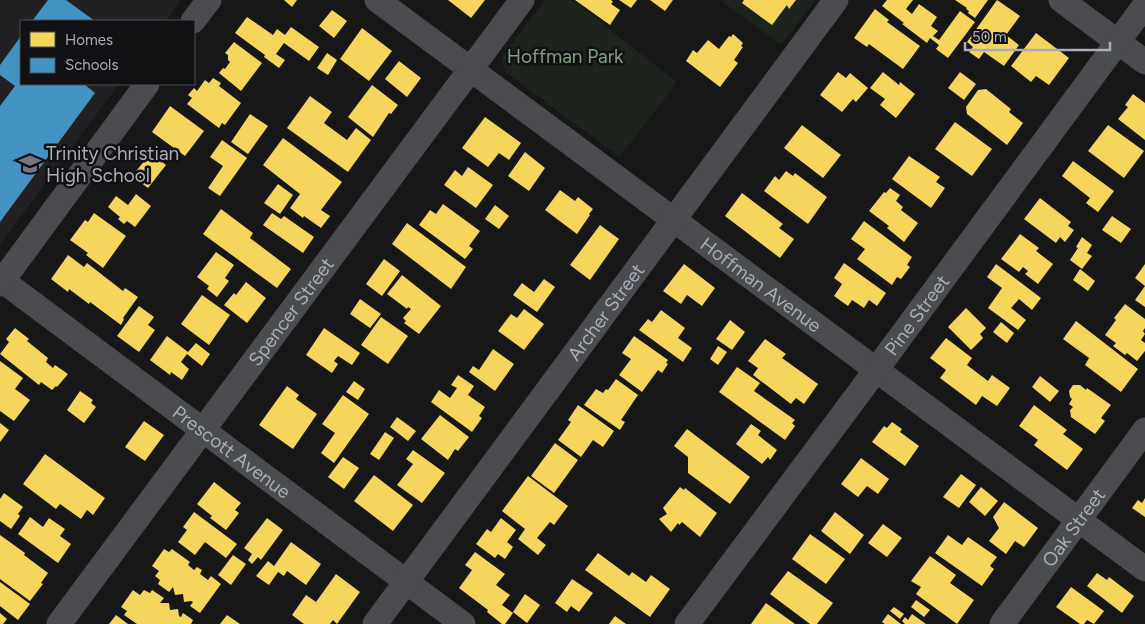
<svg xmlns="http://www.w3.org/2000/svg" width="1145" height="624" font-family="Figtree,sans-serif">
<style>
.built{fill:#212123}
.green{fill:#1d241e}
.homes{fill:#f6d55c}
.schools{fill:#4393c3}
.lines{fill:none;stroke-linecap:round;stroke-linejoin:round}
.minor{stroke:#4b4c50;stroke-width:25}
.labels{text-anchor:middle;dominant-baseline:central;stroke-width:5;stroke-linejoin:round;paint-order:stroke}
.park-label{font-size:19px;fill:#7fa381;stroke:#111113}
.poi-label{font-size:19px;fill:#a8adb8;stroke:#111113;text-anchor:start}
.street-label{font-size:19px;fill:#a8adb8;stroke:#111113}
</style>
<rect width="100%" height="100%" fill="#171717"/>
<path class="built" d="M0 0H181L166 21H21V84H119L0 244Z"/>
<g class="green">
<path d="M545 0H572L677 82 620 157 505 72 502 57Z"/>
<path d="M720 0H816L781 45Z"/>
</g>
<g class="homes">
<path d="M284 0H297L292 7Z"/>
<path d="M448 0H485L471 18Z"/>
<path d="M575 0H611L613 2 611 4 620 10 610 25Z"/>
<path d="M619 0H637L631 8Z"/>
<path d="M650 0H673L665 11Z"/>
<path d="M744 0H796L789 9 787 5 772 25 742 3Z"/>
<path d="M887 0H913L906 9 912 14 919 4 937 17 931 26 938 31 933 36 939 40 960 11 975 22 948 58 936 49 939 45 930 38 927 43 902 24 904 23 882 6Z"/>
<path d="M955 0H988L975 18 968 13 969 11 966 9 967 8Z"/>
<path d="M997 0 1020 16 1006 35 1019 45 1004 66 984 52 979 59 969 52 973 47 967 42Z"/>
<path d="M875 9 889 20 887 22 920 46 903 69 869 44 867 47 854 38Z"/>
<path d="M332 10 347 21 334 38 319 26Z"/>
<path d="M247 17 273 35 277 29 285 35 291 27 319 47 309 61 284 43 276 54 285 60 279 68 264 57 265 55 235 33Z"/>
<path d="M362 28 392 51 369 81 340 59Z"/>
<path d="M1036 33 1069 58 1049 85 1036 76 1031 82 1011 66Z"/>
<path d="M733 34 743 43 741 46 743 47 734 60 738 63 720 87 686 61 693 50 697 53 708 40 719 49 729 36 731 37Z"/>
<path d="M234 42 262 63 241 91 219 73 223 68 225 69 230 62 228 60V55L225 53Z"/>
<path d="M327 53 337 60 328 75 317 68Z"/>
<path d="M399 61 421 78 407 97 385 79Z"/>
<path d="M838 72 846 78 850 73 868 88 856 102 853 99 842 112 820 95Z"/>
<path d="M883 72 899 85 900 82 915 94 896 118 880 105 885 99 870 88Z"/>
<path d="M960 72 976 84 964 100 948 88Z"/>
<path d="M213 78 221 83 219 86 241 103 225 125 222 123 219 128 187 104 192 98 188 95 194 88 197 91 205 80 209 83Z"/>
<path d="M372 85 398 105 391 114 389 113 373 137 348 117Z"/>
<path d="M986 89 1011 109 1009 112 1023 123 1007 145 967 114 966 107 978 90Z"/>
<path d="M1133 94 1145 103V140L1118 119 1128 107 1125 105Z"/>
<path d="M310 96 332 112 324 123 347 140 356 128 371 140 348 172 287 128Z"/>
<path d="M170 106 204 131 185 156 152 132Z"/>
<path d="M250 114 268 126 248 154 231 142Z"/>
<path d="M485 117 521 143 509 160 499 153 488 167 462 148Z"/>
<path d="M955 122 992 149 972 176 935 149Z"/>
<path d="M802 125 841 155 823 178 784 148Z"/>
<path d="M1108 125 1144 151 1124 178 1088 151Z"/>
<path d="M283 138 342 182 321 210 330 216 321 228 304 216 303 218 290 208 300 194 263 165Z"/>
<path d="M222 140 247 158 220 196 208 188 223 166 210 157Z"/>
<path d="M525 152 545 168 529 191 508 176Z"/>
<path d="M151 153 166 165 148 188 132 176Z"/>
<path d="M909 156 940 177 936 182 945 188 931 208 892 179Z"/>
<path d="M1073 161 1114 191 1098 212 1086 203 1090 198 1062 176Z"/>
<path d="M468 167 493 185 476 208 444 185 455 170 462 176Z"/>
<path d="M786 171 793 176 795 173 827 197 808 224 764 191 775 176 779 180Z"/>
<path d="M278 184 293 195 280 214 264 203Z"/>
<path d="M890 188 900 195 896 201 903 207 901 210 918 223 904 242 887 228 889 226 869 211 884 192 886 193Z"/>
<path d="M560 190 575 201 578 197 593 209 589 214 590 215 577 234 545 210Z"/>
<path d="M742 193 783 224 779 228 794 239 780 258 725 216Z"/>
<path d="M136 194 151 206 135 227 127 221 124 224 118 219 120 217 108 207 116 196 128 205Z"/>
<path d="M1040 198 1071 222 1068 226 1074 230 1065 242 1060 237 1056 243 1024 219Z"/>
<path d="M443 204 480 231 469 246 473 249 465 259 419 225 430 210 436 214Z"/>
<path d="M495 205 509 216 499 229 485 219Z"/>
<path d="M221 209 253 233 250 238 291 269 277 288 203 234Z"/>
<path d="M94 213 126 236 103 268 86 255 88 253 70 240 85 220 88 222Z"/>
<path d="M272 213 281 219 284 216 314 237 303 253 263 225Z"/>
<path d="M1112 216 1131 229 1121 243 1102 230Z"/>
<path d="M864 221 912 257 907 265 910 267 901 279 897 277 892 285 857 259 865 249 851 239Z"/>
<path d="M407 223 466 267 451 289 392 244Z"/>
<path d="M600 225 619 239 590 280 570 265Z"/>
<path d="M1020 234 1039 248 1036 251 1053 264 1038 284 1025 274 1028 271 1023 267 1019 272 1001 259Z"/>
<path d="M1082 237 1092 245 1087 253 1092 256 1082 269 1070 260 1078 248 1076 247Z"/>
<path d="M216 252 234 265 225 278 229 281 217 297 207 289 209 286 197 277Z"/>
<path d="M68 255 84 267 87 263 123 291 125 288 138 297 123 318 124 319 121 325 90 302 89 304 69 289 68 292 51 279Z"/>
<path d="M384 259 400 271 382 296 366 284Z"/>
<path d="M844 263 886 293 877 306 869 300 864 308 852 300 848 306 834 296 842 284 834 278Z"/>
<path d="M684 264 715 288 702 306 687 295 681 304 663 291Z"/>
<path d="M996 264 1041 298 1032 310 1019 299 1011 308 1026 320 1018 330 988 308 1002 288 987 277Z"/>
<path d="M1145 264V307L1135 300 1145 286 1135 278Z"/>
<path d="M1080 269 1095 281 1088 291 1073 280Z"/>
<path d="M402 275 441 306 419 334 404 323 406 321 403 318 411 309 408 307 407 309 387 294Z"/>
<path d="M544 279 555 287 537 312 513 295 522 283 534 292Z"/>
<path d="M246 282 266 298 247 323 224 305 234 293 236 295Z"/>
<path d="M202 295 230 315 209 345 181 324Z"/>
<path d="M360 299 381 314 370 328 350 314Z"/>
<path d="M1125 304 1145 319V328L1143 331 1145 334 1141 340 1145 343V351L1137 361 1127 353 1125 355 1113 346 1116 343 1105 335 1116 320 1114 318Z"/>
<path d="M139 306 154 317 148 325 155 330 139 352 117 336Z"/>
<path d="M966 308 986 328 980 334 983 338 971 350 948 327Z"/>
<path d="M524 309 544 324 524 350 498 331 511 314 517 318Z"/>
<path d="M661 310 685 328 678 338 692 348 683 362 639 330 648 319 652 322Z"/>
<path d="M381 317 408 336 388 364 361 345Z"/>
<path d="M730 320 745 332 732 350 716 339Z"/>
<path d="M1076 321 1138 369 1121 392 1085 365 1089 358 1063 339Z"/>
<path d="M1001 322 1014 333 1007 343 993 332Z"/>
<path d="M15 328 29 339 27 341 48 358 46 362 53 368 55 365 68 374 57 387 56 386 52 390 41 382 39 385 0 354 9 342 6 339Z"/>
<path d="M324 328 360 353 352 365 338 356 334 361 338 364 332 373 306 355Z"/>
<path d="M167 336 188 352 196 343 210 354 202 366 187 354 181 362 189 369 182 380 171 372 170 375 150 360Z"/>
<path d="M634 336 668 360 666 363 668 364 662 373 658 370 642 392 619 375 631 359 622 353Z"/>
<path d="M946 338 972 358 967 365 988 381 992 375 1010 388 997 406 982 396 976 405 940 378 946 370 930 358Z"/>
<path d="M765 339 786 354 782 358 818 384 804 404 796 398 791 404 753 375 758 368 748 361Z"/>
<path d="M718 346 727 352 718 365 710 359Z"/>
<path d="M493 349 514 364 495 391 469 372 473 366 479 370Z"/>
<path d="M0 361 23 378 15 389 30 400 14 421 0 411Z"/>
<path d="M737 367 760 383 754 391 795 420 792 423 795 426 785 440 719 392Z"/>
<path d="M458 375 474 386 468 395 485 407 479 416 482 418 472 432 431 402 439 390 450 398 457 388 451 385Z"/>
<path d="M1040 376 1059 391 1050 402 1032 387Z"/>
<path d="M616 379 638 395 621 420 625 422 620 430 584 405 596 389 603 393 606 389 608 390Z"/>
<path d="M354 381 365 389 358 400 346 392Z"/>
<path d="M1073 385H1080L1086 390 1087 388 1111 405 1101 418 1105 421 1095 434 1071 417 1070 410 1073 407 1069 404 1072 399 1070 397 1069 391Z"/>
<path d="M287 386 299 395 296 399 317 414 293 449 259 425Z"/>
<path d="M80 391 93 400 91 403 96 407 84 423 67 410Z"/>
<path d="M343 395 369 414 334 463 321 453 335 433 322 424Z"/>
<path d="M578 405 614 431 603 447 593 440 581 457 558 440 571 422 568 420Z"/>
<path d="M1034 405 1067 430 1063 434 1083 449 1067 470 1034 445 1038 440 1019 426Z"/>
<path d="M440 415 469 437 458 451 455 449 448 460 421 439Z"/>
<path d="M397 417 416 431 408 441 390 427Z"/>
<path d="M144 421 164 435 145 461 125 447Z"/>
<path d="M892 422 902 429 900 432 919 446 905 466 872 442 884 426 887 428Z"/>
<path d="M0 423 9 430 0 442Z"/>
<path d="M751 424 761 431 758 435 777 450 770 460 768 457 762 464 736 444Z"/>
<path d="M687 429 750 477 730 504 688 473V457L674 446Z"/>
<path d="M385 432 394 438 379 460 370 454Z"/>
<path d="M555 443 578 460 554 493 531 476Z"/>
<path d="M413 450 445 473 422 503 397 485 413 464 406 459Z"/>
<path d="M45 454 105 498 93 515 87 510 81 519 60 504 56 509 23 484Z"/>
<path d="M343 457 359 468 344 489 328 477Z"/>
<path d="M861 458 889 479 878 494 867 486 858 497 841 484Z"/>
<path d="M961 474 976 485 959 508 943 497Z"/>
<path d="M374 475 413 505 393 531 354 501Z"/>
<path d="M528 476 568 506 554 525 550 522 537 538 546 545 538 555 518 539 525 529 502 511Z"/>
<path d="M214 482 241 503 235 510 239 513 226 530 210 518 212 516 197 504Z"/>
<path d="M680 487 684 490 685 488 717 513 700 537 682 522 679 525 678 523 671 532 659 519 667 514 663 508Z"/>
<path d="M981 487 998 501 985 516 969 502Z"/>
<path d="M4 493 23 507 18 514 20 516 11 529 0 521V499Z"/>
<path d="M1145 498V517L1132 508 1138 500 1142 503Z"/>
<path d="M1004 502 1038 528 1024 547 1015 541 1006 554 989 541 999 528 993 517Z"/>
<path d="M194 512 237 544 226 558 205 542 195 555 178 542 187 530 183 527Z"/>
<path d="M835 512 864 535 850 554 821 531Z"/>
<path d="M30 517 43 527 49 518 65 529 60 536 71 544 58 563 18 534Z"/>
<path d="M267 518 283 530 261 560 258 557 252 564 248 560 252 554 244 548Z"/>
<path d="M501 518 516 530 507 542 513 547 505 559 498 554 495 558 476 544 487 529 491 532Z"/>
<path d="M883 524 902 538 887 557 868 543Z"/>
<path d="M810 534 845 559 826 584 792 559Z"/>
<path d="M0 535 25 553 24 555 48 573 41 583 43 584 30 601 0 579Z"/>
<path d="M948 535 962 545 968 537 997 557 990 566 994 569 982 586 935 553Z"/>
<path d="M291 542 321 564 306 585 287 571 284 576 278 572 269 585 256 576 268 561 274 566Z"/>
<path d="M164 549 169 552 172 549 190 562 188 565 194 570 197 567 202 570 200 574 208 580 211 576 221 584 200 613 190 606 193 602 191 601 184 602 183 594 175 595 173 587 169 592 158 584 160 580 155 576 159 571 152 566Z"/>
<path d="M475 552 505 574 496 585 510 595 502 605 513 613 505 624H502L487 612 488 610 459 588 472 570 465 565Z"/>
<path d="M598 553 629 576 632 572 646 582 651 575 670 589 650 617 585 570Z"/>
<path d="M233 555 246 564 231 585 218 575Z"/>
<path d="M930 556 956 575 950 583 974 600 957 624 916 594 921 587 911 581Z"/>
<path d="M788 571 833 603 817 624H810L770 594Z"/>
<path d="M1097 573 1107 580 1109 577 1134 596 1122 613 1087 586Z"/>
<path d="M336 574 360 592 337 624 333 620 330 624H304L292 615 306 595 316 602Z"/>
<path d="M572 579 593 593 579 612 571 606 567 612 555 603Z"/>
<path d="M0 582 30 604 18 620 0 606Z"/>
<path d="M1071 587 1104 611 1094 624 1087 620 1084 624H1080L1056 607Z"/>
<path d="M133 590 140 595 144 590 150 593 152 590 164 598 160 603H169L170 610 178 609 179 616 181 617 183 613 193 620 191 624H137L124 615 127 611 121 607Z"/>
<path d="M525 594 540 605 527 623 513 612Z"/>
<path d="M916 600 930 610 924 617 911 607Z"/>
<path d="M766 603 795 624H751Z"/>
<path d="M894 607 904 614 900 619 890 611Z"/>
<path d="M0 613 7 619 3 624H0Z"/>
<path d="M888 614 901 624H885L882 622Z"/>
<path d="M912 614 926 624H905L902 621 905 617 908 620Z"/>
<path d="M116 615 128 624H109Z"/>
<path d="M227 615 240 624H220Z"/>
<path d="M615 616 626 624H609Z"/>
</g>
<g class="schools">
<path d="M48 0H66L95 21H32Z"/>
<path d="M21 36V84H84L95 93 0 222V106L15 86 0 75V65Z"/>
</g>
<g class="lines">
<g class="minor">
<path id="s1" d="M377 0 1145 569"/>
<path d="M1061 0 1145 62"/>
<path d="M193 21 209 0"/>
<path id="s2" d="M0 279 463 624"/>
<path d="M0 284 147 84"/>
<path id="s3" d="M59 624 522 0"/>
<path id="s4" d="M375 624 836 0"/>
<path id="s5" d="M687 624 876 370 1145 5"/>
<path id="s6" d="M1002 624 1145 430"/>
</g>
</g>
<defs>
<g id="school-bare" transform="scale(1.725)"><path d="M0-5L7-2L0 1L-7-2ZM-4 1L0 2.5L4 1V4Q0 6-4 4Z" fill="#757880" stroke="#111113" stroke-width="2.5" paint-order="stroke"/></g>
</defs>
<g fill-rule="evenodd">
<use href="#school-bare" x="30" y="164"/>
</g>
<g class="labels">
<g class="park-label">
<text x="565" y="56">Hoffman Park</text>
</g>
<g class="poi-label">
<text x="46" y="153">Trinity Christian<tspan x="46" dy="22">High School</tspan></text>
</g>
<g class="street-label">
<text stroke="none"><textPath href="#s1" startOffset="478">Hoffman Avenue</textPath></text>
<text stroke="none"><textPath href="#s3" startOffset="389">Spencer Street</textPath></text>
<text stroke="none"><textPath href="#s4" startOffset="388">Archer Street</textPath></text>
<text stroke="none"><textPath href="#s5" startOffset="385">Pine Street</textPath></text>
<text stroke="none"><textPath href="#s2" startOffset="289">Prescott Avenue</textPath></text>
<text stroke="none"><textPath href="#s6" startOffset="120">Oak Street</textPath></text>
</g>
</g>
<rect x="20" y="20" width="175" height="65" fill="#111113" stroke="#4d4f55"/>
<rect x="30" y="32" width="25" height="15" fill="#f6d55c" stroke="#4d4f55"/>
<text x="65" y="45" font-size="15" fill="#a8adb8">Homes</text>
<rect x="30" y="58" width="25" height="15" fill="#4393c3" stroke="#4d4f55"/>
<text x="65" y="70" font-size="15" fill="#a8adb8">Schools</text>
<path d="M965 42v8h145v-8" fill="none" stroke="#a8adb8" stroke-width="2.5"/>
<text x="972" y="42" font-size="15" fill="#a8adb8" stroke="#111113" stroke-width="4" paint-order="stroke">50 m</text>
</svg>
